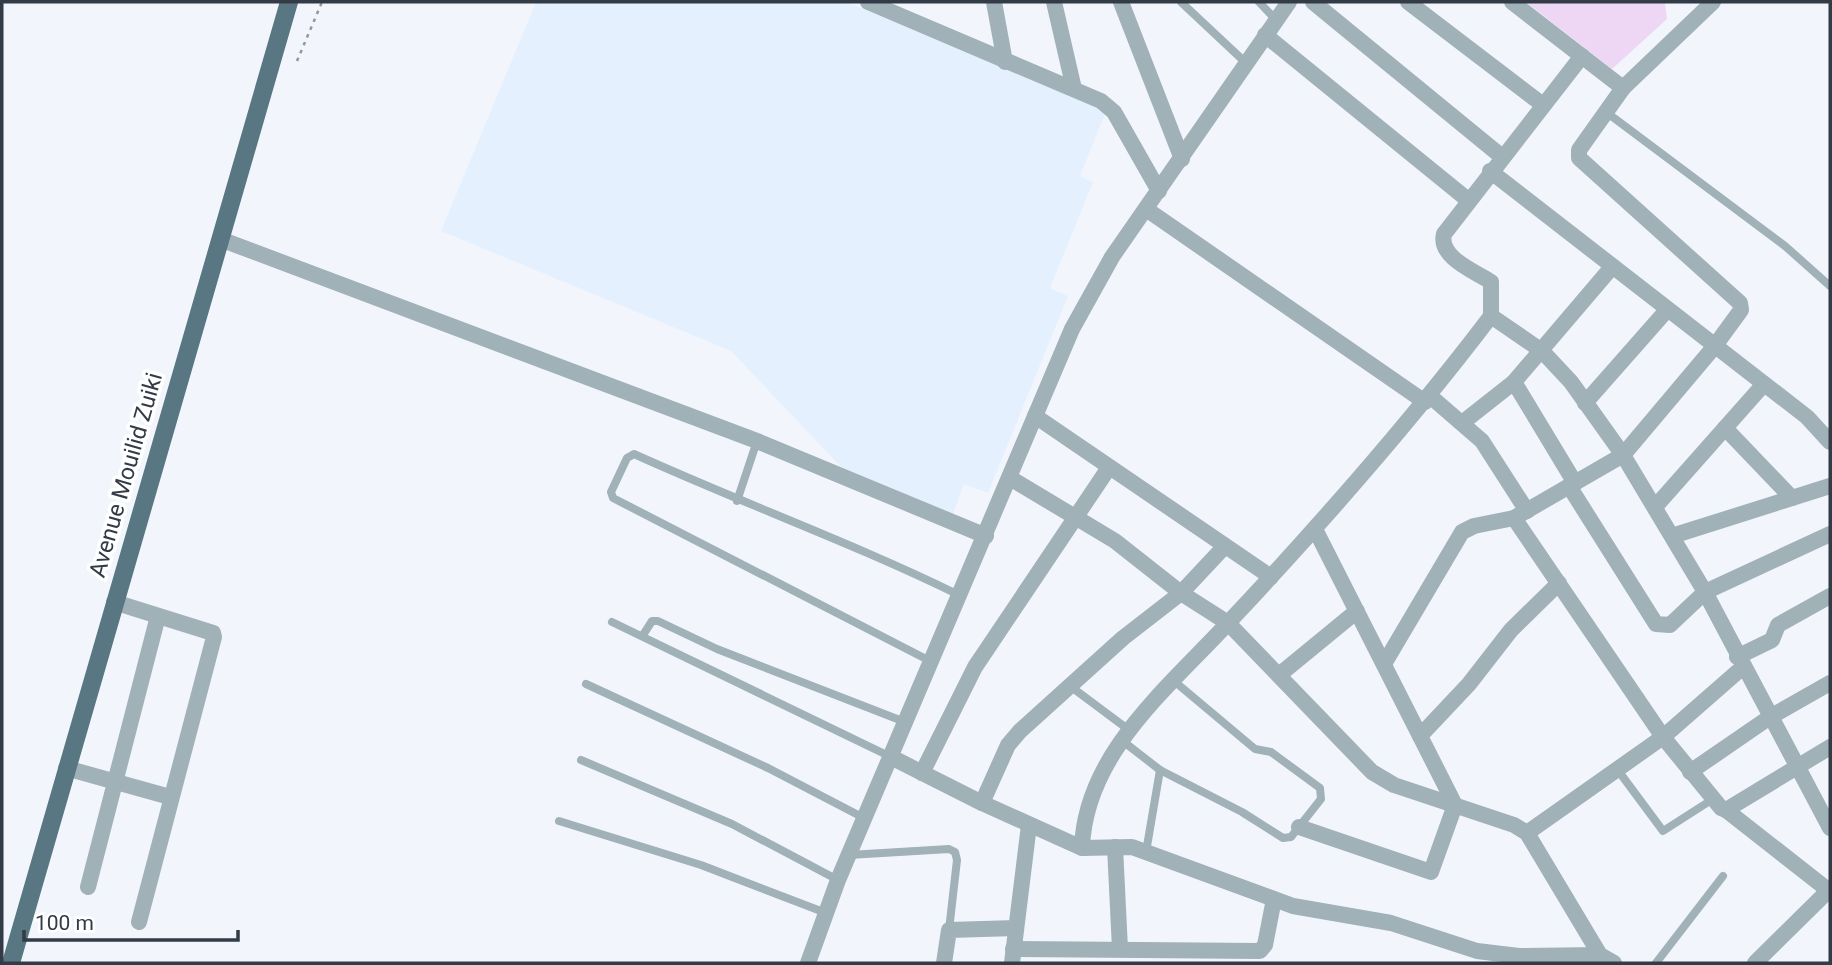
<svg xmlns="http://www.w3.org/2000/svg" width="1832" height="965" font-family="Roboto,sans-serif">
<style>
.built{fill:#e5f0fe}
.green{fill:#eed7f4}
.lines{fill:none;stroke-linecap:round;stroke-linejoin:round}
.path{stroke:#9197a0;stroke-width:2.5;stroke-dasharray:3.5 5;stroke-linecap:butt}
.service{stroke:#a0b1b7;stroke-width:8}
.minor{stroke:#a0b1b7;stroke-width:16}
.primary{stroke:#587782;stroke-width:18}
.labels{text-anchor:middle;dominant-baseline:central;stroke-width:7;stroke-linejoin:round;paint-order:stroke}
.street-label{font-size:23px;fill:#323b46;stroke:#fff}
</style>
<rect width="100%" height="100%" fill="#f2f6fc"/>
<path class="built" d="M536 2H847L1106 111 1080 176 1093 182 1050 288 1068 296 988 493 964 484 953 514 841 467 731 351 441 231Z"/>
<path class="green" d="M1526 2H1665L1667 19 1612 69Z"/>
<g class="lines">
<path class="path" d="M297 61 322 2"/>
<g class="service">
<path d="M1181 2 1245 62"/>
<path d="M1259 2 1276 20"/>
<path d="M1606 112 1785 246 1830 286"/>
<path d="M737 501 757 441"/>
<path d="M612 622 891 757"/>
<path d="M643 635 652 621H658L717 649 905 722"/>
<path d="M930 661 613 498 611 492 627 458 634 454C742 503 853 543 959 595"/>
<path d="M586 684 768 768 864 818"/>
<path d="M1070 686 1129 730"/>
<path d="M1120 739 1160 770 1242 812 1283 838 1291 837 1321 799 1320 788 1271 752 1255 749 1174 681"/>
<path d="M581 760 732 824 838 880"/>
<path d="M1617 769 1663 831 1713 799"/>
<path d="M559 821 701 865 826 913"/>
<path d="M1146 852 1160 770"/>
<path d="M849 855 949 849 955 852 957 860 949 930"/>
<path d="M1656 963 1723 876"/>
</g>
<g class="minor">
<path d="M868 2 1101 101 1114 112 1159 191"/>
<path d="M994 2 1005 62"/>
<path d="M1054 2 1074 89"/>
<path d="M1121 2 1182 159"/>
<path d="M1313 2 1501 156"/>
<path d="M1408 2 1543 105"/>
<path d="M1512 2 1623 88 1713 2"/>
<path d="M1265 35 1468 200"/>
<path d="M1490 171 1807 417 1830 442"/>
<path d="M1146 209 1425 402"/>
<path d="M220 239 757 441 986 536"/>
<path d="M1491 316V282C1474 271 1438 257 1444 234L1582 56"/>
<path d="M1430 396 1482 441 1527 511"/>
<path d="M1585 403 1667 310"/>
<path d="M1035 416 1271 577"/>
<path d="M1462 423 1514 382"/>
<path d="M1725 428 1792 498"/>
<path d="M1010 478 1115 541 1181 593 1228 623C1320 525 1409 424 1491 316L1542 351 1571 382 1623 455 1705 592 1830 828"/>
<path d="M1575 483 1514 382 1612 267"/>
<path d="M1569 486 1656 624 1670 625 1705 592 1830 534"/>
<path d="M1655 507 1764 384"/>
<path d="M1514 518 1663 737 1721 808 1726 810 1830 747"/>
<path d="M1672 536 1830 486"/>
<path d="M114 602 213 633 214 637 139 922"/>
<path d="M1737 657 1772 640 1778 625 1830 596"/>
<path d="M1384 664 1462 532 1474 526 1514 518 1623 455 1714 347 1741 310 1740 303 1579 158V150L1623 88"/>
<path d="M1279 675 1357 611"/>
<path d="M1420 736 1469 684 1511 630 1559 583"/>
<path d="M891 757 982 803 1082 848 1132 847 1293 906 1391 923 1477 951 1519 956 1600 955"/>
<path d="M66 768 170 797"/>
<path d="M1690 772 1770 717 1830 683"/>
<path d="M922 773 975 667 1108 469"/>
<path d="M982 803 1008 745 1020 731 1123 638 1181 593 1225 546"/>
<path d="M1726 810 1828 890"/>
<path d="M1299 827 1431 872 1455 805 1315 529"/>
<path d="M1527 833 1663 737 1743 667"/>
<path d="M1115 847 1120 949"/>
<path d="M1082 848C1085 754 1168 688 1228 623L1372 772 1394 785 1514 825 1527 833 1600 955 1614 963"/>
<path d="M88 887 158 616"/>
<path d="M1013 949 1260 951 1265 945 1274 899"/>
<path d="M808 963 838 880 1072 329 1112 257 1289 2"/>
<path d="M944 963 949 930 1016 928"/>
<path d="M1012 963 1029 825"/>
<path d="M1755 963 1830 889"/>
</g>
<path class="primary" d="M11 963 289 2"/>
</g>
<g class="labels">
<g class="street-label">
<text transform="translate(126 475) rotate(-74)">Avenue Mouilid Zuiki</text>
</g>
</g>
<rect width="1832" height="965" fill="none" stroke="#323b46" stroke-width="7"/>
<path d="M24 930v10h214v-10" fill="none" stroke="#323b46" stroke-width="3.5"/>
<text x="35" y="930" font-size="21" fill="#323b46" stroke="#ffffff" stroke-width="5" paint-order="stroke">100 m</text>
</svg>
